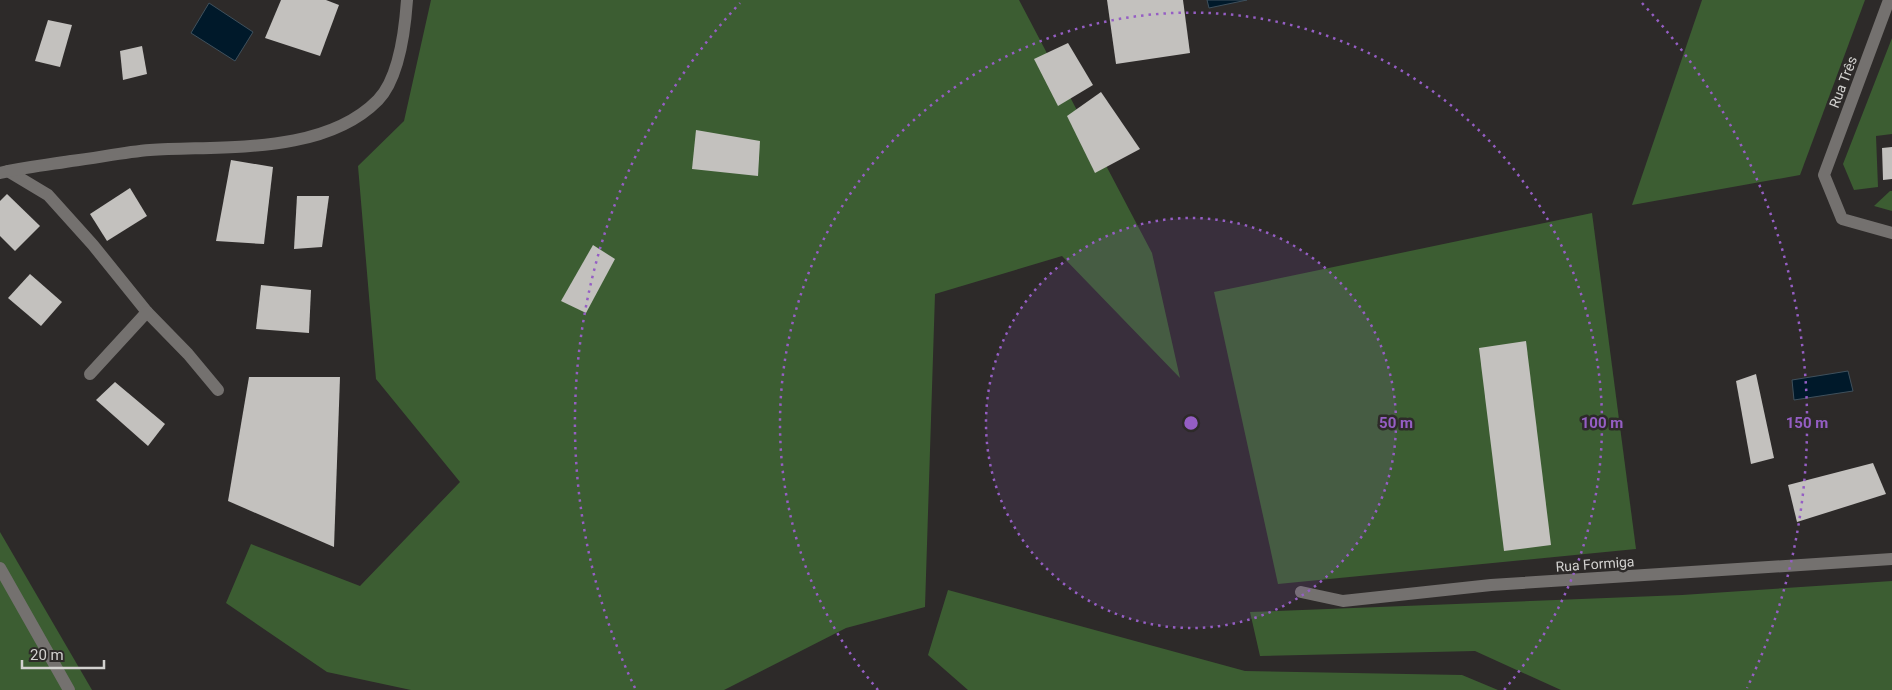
<svg xmlns="http://www.w3.org/2000/svg" width="1892" height="690" font-family="Roboto,sans-serif">
<style>
.forest{fill:#3c5d32}
.water{fill:#00192a;stroke:#3f505c}
.building{fill:#c3c1be}
.lines{fill:none;stroke-linecap:round;stroke-linejoin:round}
.minor{stroke:#74716f;stroke-width:12}
.tertiary{stroke:#74716f;stroke-width:12}
.ring{fill:none;stroke:#955ec4;stroke-width:2.5;stroke-dasharray:2.5 5}
.labels{text-anchor:middle;dominant-baseline:central;stroke-width:5;stroke-linejoin:round;paint-order:stroke}
.street-label{font-size:14px;fill:#d2d1cf;stroke:#2d2a29}
.centre{fill:#955ec4;stroke:#2d2a29;stroke-width:2.5}
.ring-label{font-size:15px;text-anchor:middle;font-weight:bold;fill:#955ec4;stroke:#2d2a29;stroke-width:5;stroke-linejoin:round;paint-order:stroke}
</style>
<rect width="100%" height="100%" fill="#2d2a29"/>
<g class="forest">
<path d="M431 0H1019L1152 253 1180 378 1062 256 935 294 925 607 846 628 724 690H411L327 672 226 603 251 544 360 586 460 482 376 379 358 166 404 121Z"/>
<path d="M1702 0H1865L1800 175 1632 205Z"/>
<path d="M1892 38V134L1876 136 1878 187 1854 190 1843 164Z"/>
<path d="M1890 191H1892V211L1874 206Z"/>
<path d="M1592 213 1636 549 1278 584 1214 292Z"/>
<path d="M0 532 92 690H0Z"/>
<path d="M1892 581V690H1561L1475 651 1260 656 1250 612 1682 595Z"/>
<path d="M948 590 1245 671 1462 675 1498 690H968L928 655Z"/>
</g>
<g class="water">
<path d="M1207 0H1247L1209 8Z"/>
<path d="M209 3 253 32 235 61 191 33Z"/>
<path d="M1848 371 1853 391 1794 400 1792 380Z"/>
</g>
<g class="building">
<path d="M281 0H326L339 5 320 56 265 38Z"/>
<path d="M1107 0H1183L1190 53 1116 64Z"/>
<path d="M48 20 72 25 60 67 35 61Z"/>
<path d="M1068 43 1093 85 1058 106 1034 59Z"/>
<path d="M142 46 147 74 123 80 120 51Z"/>
<path d="M1101 92 1140 149 1095 173 1067 116Z"/>
<path d="M696 130 760 141 758 176 692 169Z"/>
<path d="M1892 147V179L1883 180 1882 148Z"/>
<path d="M231 160 273 167 264 244 216 241Z"/>
<path d="M130 188 147 216 107 241 90 214Z"/>
<path d="M7 194 40 226 15 251 0 236V201Z"/>
<path d="M297 196H329L322 247 294 249Z"/>
<path d="M593 245 615 259 586 313 561 301Z"/>
<path d="M30 274 62 302 41 326 8 298Z"/>
<path d="M261 285 311 290 309 333 256 329Z"/>
<path d="M1526 341 1551 545 1504 551 1479 348Z"/>
<path d="M1756 374 1774 458 1751 464 1736 381Z"/>
<path d="M249 377H340L334 547 228 501Z"/>
<path d="M115 382 165 424 148 446 96 400Z"/>
<path d="M1873 463 1886 494 1797 522 1788 485Z"/>
</g>
<g class="lines">
<g class="minor">
<path d="M1889 0 1824 175 1842 219 1892 233"/>
<path d="M8 171 48 195 93 245 147 312 188 354 218 390"/>
<path d="M0 173C23 167 48 165 71 161 97 158 124 152 150 150 221 145 323 156 378 100 399 78 405 29 407 0"/>
<path d="M90 374 147 312"/>
<path d="M1301 592 1343 601 1491 585 1892 559"/>
</g>
<path class="tertiary" d="M0 568 69 690"/>
</g>
<circle cx="1191" cy="423" r="205" fill="#955ec4" fill-opacity=".12"/>
<g class="ring">
<circle cx="1191" cy="423" r="205"/>
<path d="M878 690A411 411 0 1 1 1504 690"/>
<path d="M635 688A616 616 0 0 1 740 3M1642 3A616 616 0 0 1 1747 688"/>
</g>
<g class="labels">
<g class="street-label">
<text transform="translate(1843 82) rotate(-69)">Rua Três</text>
<text transform="translate(1595 564) rotate(-4)">Rua Formiga</text>
</g>
</g>
<circle cx="1191" cy="423" r="8" class="centre"/>
<g class="ring-label">
<text x="1396" y="428">50 m</text>
<text x="1602" y="428">100 m</text>
<text x="1807" y="428">150 m</text>
</g>
<path d="M22 660v8h82v-8" fill="none" stroke="#d2d1cf" stroke-width="2.5"/>
<text x="30" y="660" font-size="15" fill="#d2d1cf" stroke="#2d2a29" stroke-width="4" paint-order="stroke">20 m</text>
</svg>
